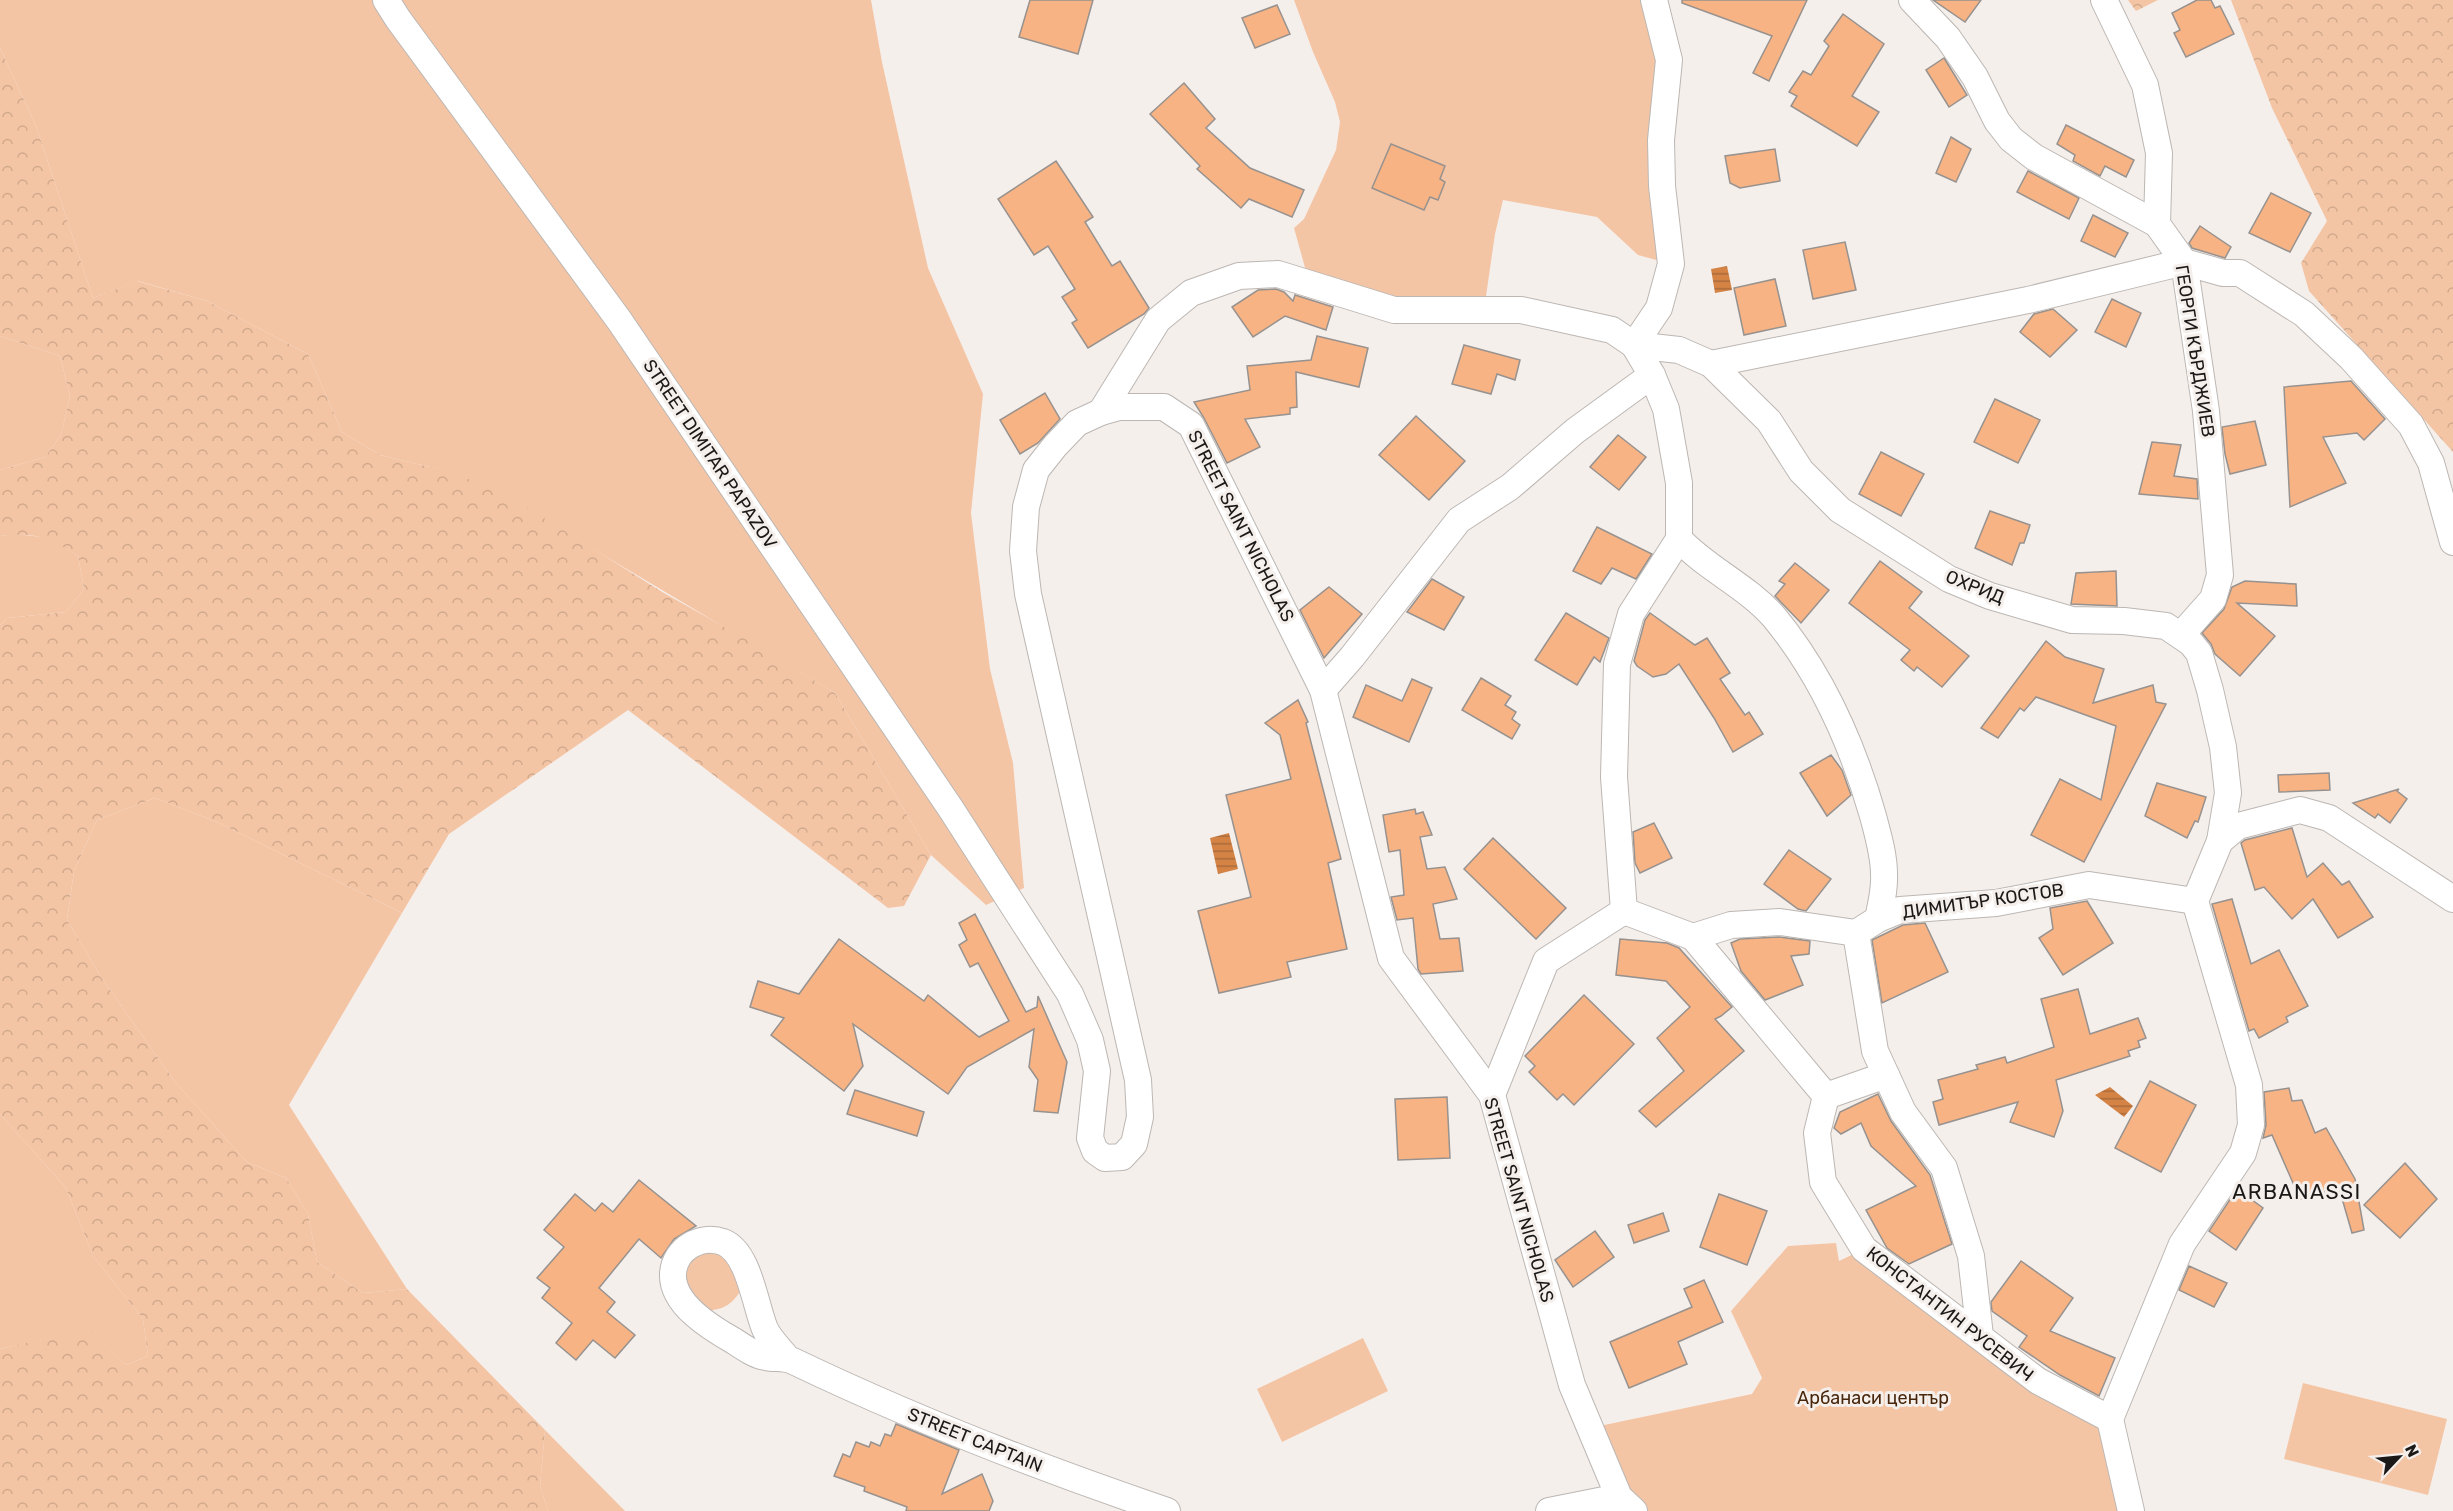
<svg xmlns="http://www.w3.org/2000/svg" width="2453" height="1511" font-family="Rubik,sans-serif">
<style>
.green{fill:#f4c5a5}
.forest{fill:url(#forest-crowns)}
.water{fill:url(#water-rules)}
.building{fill:#f7b383;stroke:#97928f;stroke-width:1.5}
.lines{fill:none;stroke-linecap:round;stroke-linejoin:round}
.minor-casing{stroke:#bcb7b3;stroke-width:28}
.minor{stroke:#fff;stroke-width:26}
.labels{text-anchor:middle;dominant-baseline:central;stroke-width:6;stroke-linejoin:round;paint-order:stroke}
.street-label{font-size:18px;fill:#1b1918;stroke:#f5efec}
.park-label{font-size:18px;fill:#47260b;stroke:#f5efec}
.quarter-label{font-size:21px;letter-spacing:1.5px;fill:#1b1918;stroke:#f5efec}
</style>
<defs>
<pattern id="forest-crowns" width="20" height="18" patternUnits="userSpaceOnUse" patternTransform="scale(1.5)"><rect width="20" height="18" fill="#f4c5a5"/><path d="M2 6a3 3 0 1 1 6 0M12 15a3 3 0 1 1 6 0" fill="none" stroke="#d1a98d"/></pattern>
<pattern id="water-rules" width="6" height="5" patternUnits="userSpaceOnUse" patternTransform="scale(1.5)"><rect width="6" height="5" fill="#d48345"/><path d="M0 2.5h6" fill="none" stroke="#ab6a39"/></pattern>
</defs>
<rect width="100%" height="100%" fill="#f5efec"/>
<g class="green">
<path d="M0 0H871L882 62 928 268 983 394 971 513 990 669 1013 763 1024 888 986 905 931 855 835 693 593 549 434 468 380 455 342 432 308 354 207 301 138 281 93 298 36 126 0 48Z"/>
<path d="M1294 0H1654L1671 264 1638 255 1597 217 1503 200 1495 234 1484 310H1394L1309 282 1294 228 1304 219 1336 150 1340 122 1335 102 1313 52Z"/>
<path d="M0 336 60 356 70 397 61 435 45 457 0 470Z"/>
<path d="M16 534 51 538 78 556 84 589 66 612 7 618 0 625V536Z"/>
<path d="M155 798 217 822 402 913 289 1105 407 1289 363 1293 317 1262 308 1214 286 1178 247 1162 175 1082 101 977 67 920 74 871 97 820Z"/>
<path d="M0 1114 66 1188 93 1256 143 1319 148 1356 126 1365 89 1329 0 1349Z"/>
<path d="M717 1240 743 1286C734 1304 724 1310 704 1311L673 1270Z"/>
<path d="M1836 1243 1839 1261 1864 1249 2110 1419 2131 1511H1634L1590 1428 1752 1394 1762 1378 1731 1311 1788 1246Z"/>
<path d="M1363 1338 1388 1391 1282 1442 1257 1389Z"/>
<path d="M2303 1383 2447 1419 2428 1495 2284 1459Z"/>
<path d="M545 1430 625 1511H548L540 1486Z"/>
</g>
<g class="forest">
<path d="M2128 0H2158L2136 11Z"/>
<path d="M2231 0H2453V452L2309 291 2301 263 2327 221 2272 108Z"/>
<path d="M0 48 36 126 93 298 137 281 207 301 308 354 342 432 380 455 434 468 496 488 664 593 746 639 835 693 931 855 904 906 888 908 628 710 449 834 402 913 217 822 155 798 97 820 74 871 67 920 101 977 175 1082 247 1162 286 1178 308 1214 317 1262 363 1293 407 1289 545 1430 540 1486 548 1511H0V1349L89 1328 126 1365 148 1356 143 1319 93 1256 66 1188 0 1114V625L7 618 66 612 84 589 78 556C49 537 36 532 0 536V470L45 457 61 435 70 397 60 356 0 336Z"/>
</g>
<g class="water">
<path d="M1727 266 1732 290 1715 293 1711 269Z"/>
<path d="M1229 833 1238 869 1218 874 1210 838Z"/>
<path d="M2110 1087 2133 1106 2124 1117 2095 1095Z"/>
</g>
<g class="building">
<path d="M1030 0H1093L1078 54 1019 37Z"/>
<path d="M1682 0H1807L1769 81 1753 73 1772 36 1682 3Z"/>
<path d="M1933 0H1981L1965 22Z"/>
<path d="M2197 0H2211L2215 8 2220 6 2234 34 2186 57 2174 33 2180 30 2172 13Z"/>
<path d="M1277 5 1290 34 1255 48 1242 18Z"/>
<path d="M1843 14 1884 44 1852 96 1879 112 1857 146 1791 106 1797 96 1789 92 1803 71 1811 75 1829 46 1824 41Z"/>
<path d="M1944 58 1967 95 1949 107 1926 70Z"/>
<path d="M1184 83 1215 119 1206 128 1250 168 1304 190 1292 217 1249 199 1241 208 1197 169 1200 166 1150 114Z"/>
<path d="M2066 125 2134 160 2126 177 2105 166 2100 176 2073 161 2075 155 2057 144Z"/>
<path d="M1951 137 1971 149 1956 182 1936 173Z"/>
<path d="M1391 144 1445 166 1440 179 1445 182 1438 200 1430 197 1424 210 1372 188Z"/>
<path d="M1775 149 1780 181 1740 188 1730 183 1725 156Z"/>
<path d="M1056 161 1093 217 1085 222 1112 266 1120 261 1149 308 1144 314 1088 348 1072 323 1077 320 1062 297 1075 289 1048 246 1034 255 998 199Z"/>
<path d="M2028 171 2079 198 2069 219 2017 192Z"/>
<path d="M2271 193 2311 213 2290 252 2249 233Z"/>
<path d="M2093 215 2128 233 2115 257 2081 241Z"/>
<path d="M2200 226 2231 247 2225 258 2192 248 2189 243Z"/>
<path d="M1845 242 1856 290 1813 299 1803 250Z"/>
<path d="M1775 279 1786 326 1744 335 1734 288Z"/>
<path d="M1276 289 1284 292 1293 301 1295 295 1333 307 1326 330 1285 316 1253 337 1232 307 1258 290Z"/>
<path d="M2112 299 2141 313 2126 347 2095 332Z"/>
<path d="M2053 309 2077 330 2050 357 2020 332 2034 314Z"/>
<path d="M1317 336 1368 348 1359 387 1296 372 1297 407 1290 408V414L1245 419 1260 447 1227 463 1204 418 1194 402 1250 390 1247 366 1311 360Z"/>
<path d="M1464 345 1520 360 1515 380 1497 374 1491 394 1452 384Z"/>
<path d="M2351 381 2385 419 2364 440 2357 433 2323 437 2346 483 2290 507 2284 387Z"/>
<path d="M1045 393 1060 419 1038 443 1020 454 1000 420Z"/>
<path d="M1995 399 2040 420 2018 463 1974 442Z"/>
<path d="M1416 416 1465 461 1429 500 1379 455Z"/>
<path d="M2255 421 2266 465 2230 474 2225 454 2222 427Z"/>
<path d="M1618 435 1646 457 1619 490 1590 467Z"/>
<path d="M2152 442 2181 445 2174 476 2197 479 2198 499 2139 494Z"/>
<path d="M1881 452 1924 474 1901 516 1859 494Z"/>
<path d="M1990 511 2030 525 2024 543H2020L2012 565 1975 548Z"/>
<path d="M1597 527 1652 554 1636 579 1612 568 1601 584 1573 571Z"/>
<path d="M1880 561 1922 592 1909 608 1969 656 1942 687 1917 667 1914 671 1901 660 1910 650 1849 603Z"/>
<path d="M1795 563 1829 590 1801 623 1775 596 1785 584 1779 581Z"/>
<path d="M2116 571 2117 606 2071 604 2076 573Z"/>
<path d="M1432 579 1464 597 1444 630 1407 612Z"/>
<path d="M2245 581 2296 584 2297 606 2237 603 2275 636 2240 676 2215 654 2211 644 2202 633 2224 609 2232 587Z"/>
<path d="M1329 587 1362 614 1324 658 1300 610Z"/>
<path d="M1566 613 1609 638 1600 662 1594 657 1577 685 1535 660Z"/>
<path d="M1650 613 1695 645 1707 638 1730 673 1720 679 1745 715 1749 712 1763 734 1733 752 1714 718 1679 664 1666 674 1653 677 1637 666 1634 661 1645 620Z"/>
<path d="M2046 641 2065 657 2104 669 2093 703 2153 685 2156 702 2166 704 2084 862 2031 835 2060 779 2101 800 2116 726 2036 697 2024 711 2020 708 1998 738 1981 728Z"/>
<path d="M1481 678 1511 696 1505 705 1516 712 1512 719 1520 725 1512 739 1462 710Z"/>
<path d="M1412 679 1432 688 1409 742 1353 717 1366 685 1402 701Z"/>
<path d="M1298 700 1308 722 1306 723 1341 859 1328 863 1347 949 1287 962 1291 977 1219 993 1198 911 1251 897 1226 795 1291 779 1280 735 1265 723Z"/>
<path d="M1831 755 1842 770 1851 795 1827 816 1800 773Z"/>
<path d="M2329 773 2330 790 2279 792 2278 775Z"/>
<path d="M2157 783 2206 797 2198 822 2195 821 2187 838 2145 816Z"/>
<path d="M2399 789 2397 791 2407 799 2390 823 2378 814 2375 818 2353 803Z"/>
<path d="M1415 809 1416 814 1423 812 1432 835 1420 837 1427 869 1445 867 1457 899 1433 904 1440 939 1459 938 1463 971 1421 974 1418 969 1413 918 1397 920 1391 897 1404 895 1400 850 1389 852 1383 815Z"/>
<path d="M1654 823 1672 858 1640 873 1635 863 1633 832Z"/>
<path d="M2292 828 2307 877 2323 863 2342 885 2349 881 2373 917 2338 938 2313 899 2292 919 2264 887 2255 890 2241 843 2245 840Z"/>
<path d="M1493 838 1566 908 1536 939 1464 869Z"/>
<path d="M1789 850 1831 879 1806 911 1798 909 1764 884Z"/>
<path d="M2232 899 2251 964 2279 950 2308 1006 2286 1017 2288 1022 2259 1038 2254 1029 2249 1031 2212 904Z"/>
<path d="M2087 901 2113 943 2063 975 2039 938 2053 929 2050 908Z"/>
<path d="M975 914 1026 1012 1037 1007 1038 996 1067 1062 1058 1113 1034 1111 1038 1080 1029 1067 1034 1029 967 1067 948 1094 853 1024 863 1066 844 1091 771 1035 784 1018 750 1007 758 981 799 994 839 939 924 1001 928 995 979 1037 1009 1021 978 963 970 967 959 945 967 940 959 923Z"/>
<path d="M1925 923 1948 972 1882 1003 1872 940 1903 925Z"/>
<path d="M1779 937 1810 941 1809 954 1791 956 1803 985 1765 1000 1741 971 1731 943 1740 939Z"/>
<path d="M1620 939 1667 943 1679 948 1732 1007 1721 1016 1715 1019 1744 1051 1656 1127 1639 1111 1684 1071 1657 1038 1690 1007 1666 981 1616 975Z"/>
<path d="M2078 989 2090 1034 2138 1018 2146 1038 2138 1041 2140 1047 2128 1051 2130 1056 2056 1080 2063 1111 2054 1137 2010 1122 2018 1102 1939 1125 1933 1102 1943 1099 1938 1080 1978 1069 1976 1065 2005 1057 2007 1063 2054 1047 2041 999Z"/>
<path d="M1584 995 1634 1044 1574 1105 1563 1094 1557 1100 1529 1072 1535 1066 1525 1056Z"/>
<path d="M2150 1081 2196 1105 2161 1172 2115 1148Z"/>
<path d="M2289 1088 2292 1101 2302 1100 2315 1133 2326 1128 2355 1179 2364 1230 2352 1233 2339 1188 2300 1199 2272 1135 2263 1138 2266 1125 2264 1092Z"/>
<path d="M855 1090 924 1112 917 1136 847 1114Z"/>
<path d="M1878 1094 1891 1121 1930 1175 1952 1244 1909 1264 1887 1248 1866 1210 1916 1186 1871 1146 1861 1123 1841 1134 1834 1128 1840 1112Z"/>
<path d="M1447 1097 1450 1158 1398 1160 1395 1099Z"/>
<path d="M2405 1163 2437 1199 2400 1238 2364 1205Z"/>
<path d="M639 1180 696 1226 674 1239 661 1258 639 1239 599 1288 615 1302 607 1312 635 1335 615 1358 593 1340 576 1360 556 1343 572 1323 542 1298 550 1288 537 1278 564 1247 544 1230 575 1194 595 1211 602 1203 613 1212Z"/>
<path d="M2237 1189 2263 1208 2236 1250 2209 1231Z"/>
<path d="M1719 1194 1767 1211 1747 1265 1700 1247Z"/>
<path d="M1663 1213 1669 1231 1634 1243 1628 1225Z"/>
<path d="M1595 1231 1614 1257 1573 1287 1555 1260Z"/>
<path d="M2021 1261 2073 1298 2050 1331 2115 1358 2099 1396 2060 1375 2019 1347 2027 1336 1992 1311 1991 1302Z"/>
<path d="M2189 1266 2227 1283 2214 1307 2179 1290Z"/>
<path d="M1704 1280 1723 1322 1678 1342 1687 1364 1629 1388 1610 1342 1692 1307 1684 1289Z"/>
<path d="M896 1424 959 1450 942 1494 982 1474 993 1501 989 1511H906L907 1507 864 1491 865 1487 834 1476 843 1454 850 1457 856 1442 869 1447 871 1442 880 1446 885 1434 891 1436Z"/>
</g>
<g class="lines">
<g class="minor-casing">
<g id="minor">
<path d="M386 0 398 19 619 320 951 809 1070 994 1090 1040 1097 1071 1090 1138 1095 1151 1105 1158 1122 1157 1134 1144 1140 1117 1138 1080 1028 594 1023 551 1026 507 1036 470 1055 446 1077 423 1101 412 1119 407H1164L1191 425 1323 690 1391 958 1492 1095 1572 1385 1619 1497 1634 1511"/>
<path d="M1912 0 1948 38 1975 77 1997 121 2011 139 2034 157 2157 224"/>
<path d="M2104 0 2145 85 2159 153 2157 224 2184 262 2206 411 2220 575 2213 599 2181 635"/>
<path d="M1634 345 1679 350 1711 364 1769 421 1801 471 1840 510 1949 579 1990 596 2072 620 2124 621 2166 626 2191 643 2199 653 2210 690 2223 747 2228 793 2220 841"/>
<path d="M1634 345 1659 308 1671 264 1662 186 1661 140 1669 60 1654 0"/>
<path d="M1711 364 2028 300 2184 262 2223 273H2240L2304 314 2351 358 2411 425 2431 463 2453 542"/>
<path d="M1101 412 1158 320 1191 293 1239 276 1278 274 1394 310H1521L1612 330 1634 345 1652 375 1666 409 1679 483V539C1707 569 1747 586 1774 617 1821 674 1853 746 1873 816 1878 835 1884 855 1884 874 1885 890 1881 904 1878 919"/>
<path d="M1323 690 1352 657 1459 520 1510 487 1575 431 1652 375"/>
<path d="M1624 911 1614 777 1617 664 1631 614 1679 539"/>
<path d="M1856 933 1875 1051 1903 1112 1944 1168 1971 1256 1980 1336"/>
<path d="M1693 937 1826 1096 1817 1133 1823 1182 1864 1249 2038 1381 2110 1419"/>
<path d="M1492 1095 1546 961 1624 911 1693 937 1731 925 1780 922 1856 933 1878 919 1900 910 1996 903 2089 885 2195 901"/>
<path d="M1826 1096 1886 1075"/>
<path d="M787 1358C780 1349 770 1340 765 1329 755 1305 749 1252 723 1242 700 1234 675 1249 673 1273 671 1304 711 1328 734 1341 743 1347 756 1356 766 1357 775 1359 784 1357 793 1361 914 1419 1040 1468 1167 1511"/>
<path d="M1549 1511 1619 1497"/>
<path d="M2131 1511 2110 1419 2182 1244 2243 1153 2251 1125 2249 1085 2195 901 2220 841 2238 826 2300 810 2329 818 2453 899"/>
</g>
</g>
<use href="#minor" class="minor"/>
</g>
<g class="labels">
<g class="street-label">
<text transform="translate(2195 351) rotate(81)">ГЕОРГИ КЪРДЖИЕВ</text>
<text transform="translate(710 454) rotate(56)">STREET DIMITAR PAPAZOV</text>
<text transform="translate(1241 526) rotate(63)">STREET SAINT NICHOLAS</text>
<text transform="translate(1975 587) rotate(22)">ОХРИД</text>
<text transform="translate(1983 901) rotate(-8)">ДИМИТЪР КОСТОВ</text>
<text transform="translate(1519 1200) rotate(74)">STREET SAINT NICHOLAS</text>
<text transform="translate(1950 1314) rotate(38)">КОНСТАНТИН РУСЕВИЧ</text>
<text transform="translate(975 1440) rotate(22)">STREET CAPTAIN</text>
</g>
<g class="park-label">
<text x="1873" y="1398">Арбанаси център</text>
</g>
<g class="quarter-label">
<text x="2297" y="1191">ARBANASSI</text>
</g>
</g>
<g transform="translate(2399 1457) rotate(64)" stroke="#f5efec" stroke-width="4.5" paint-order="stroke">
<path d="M0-4.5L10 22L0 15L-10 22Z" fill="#1b1918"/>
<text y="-9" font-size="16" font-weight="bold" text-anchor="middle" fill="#1b1918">N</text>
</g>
</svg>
